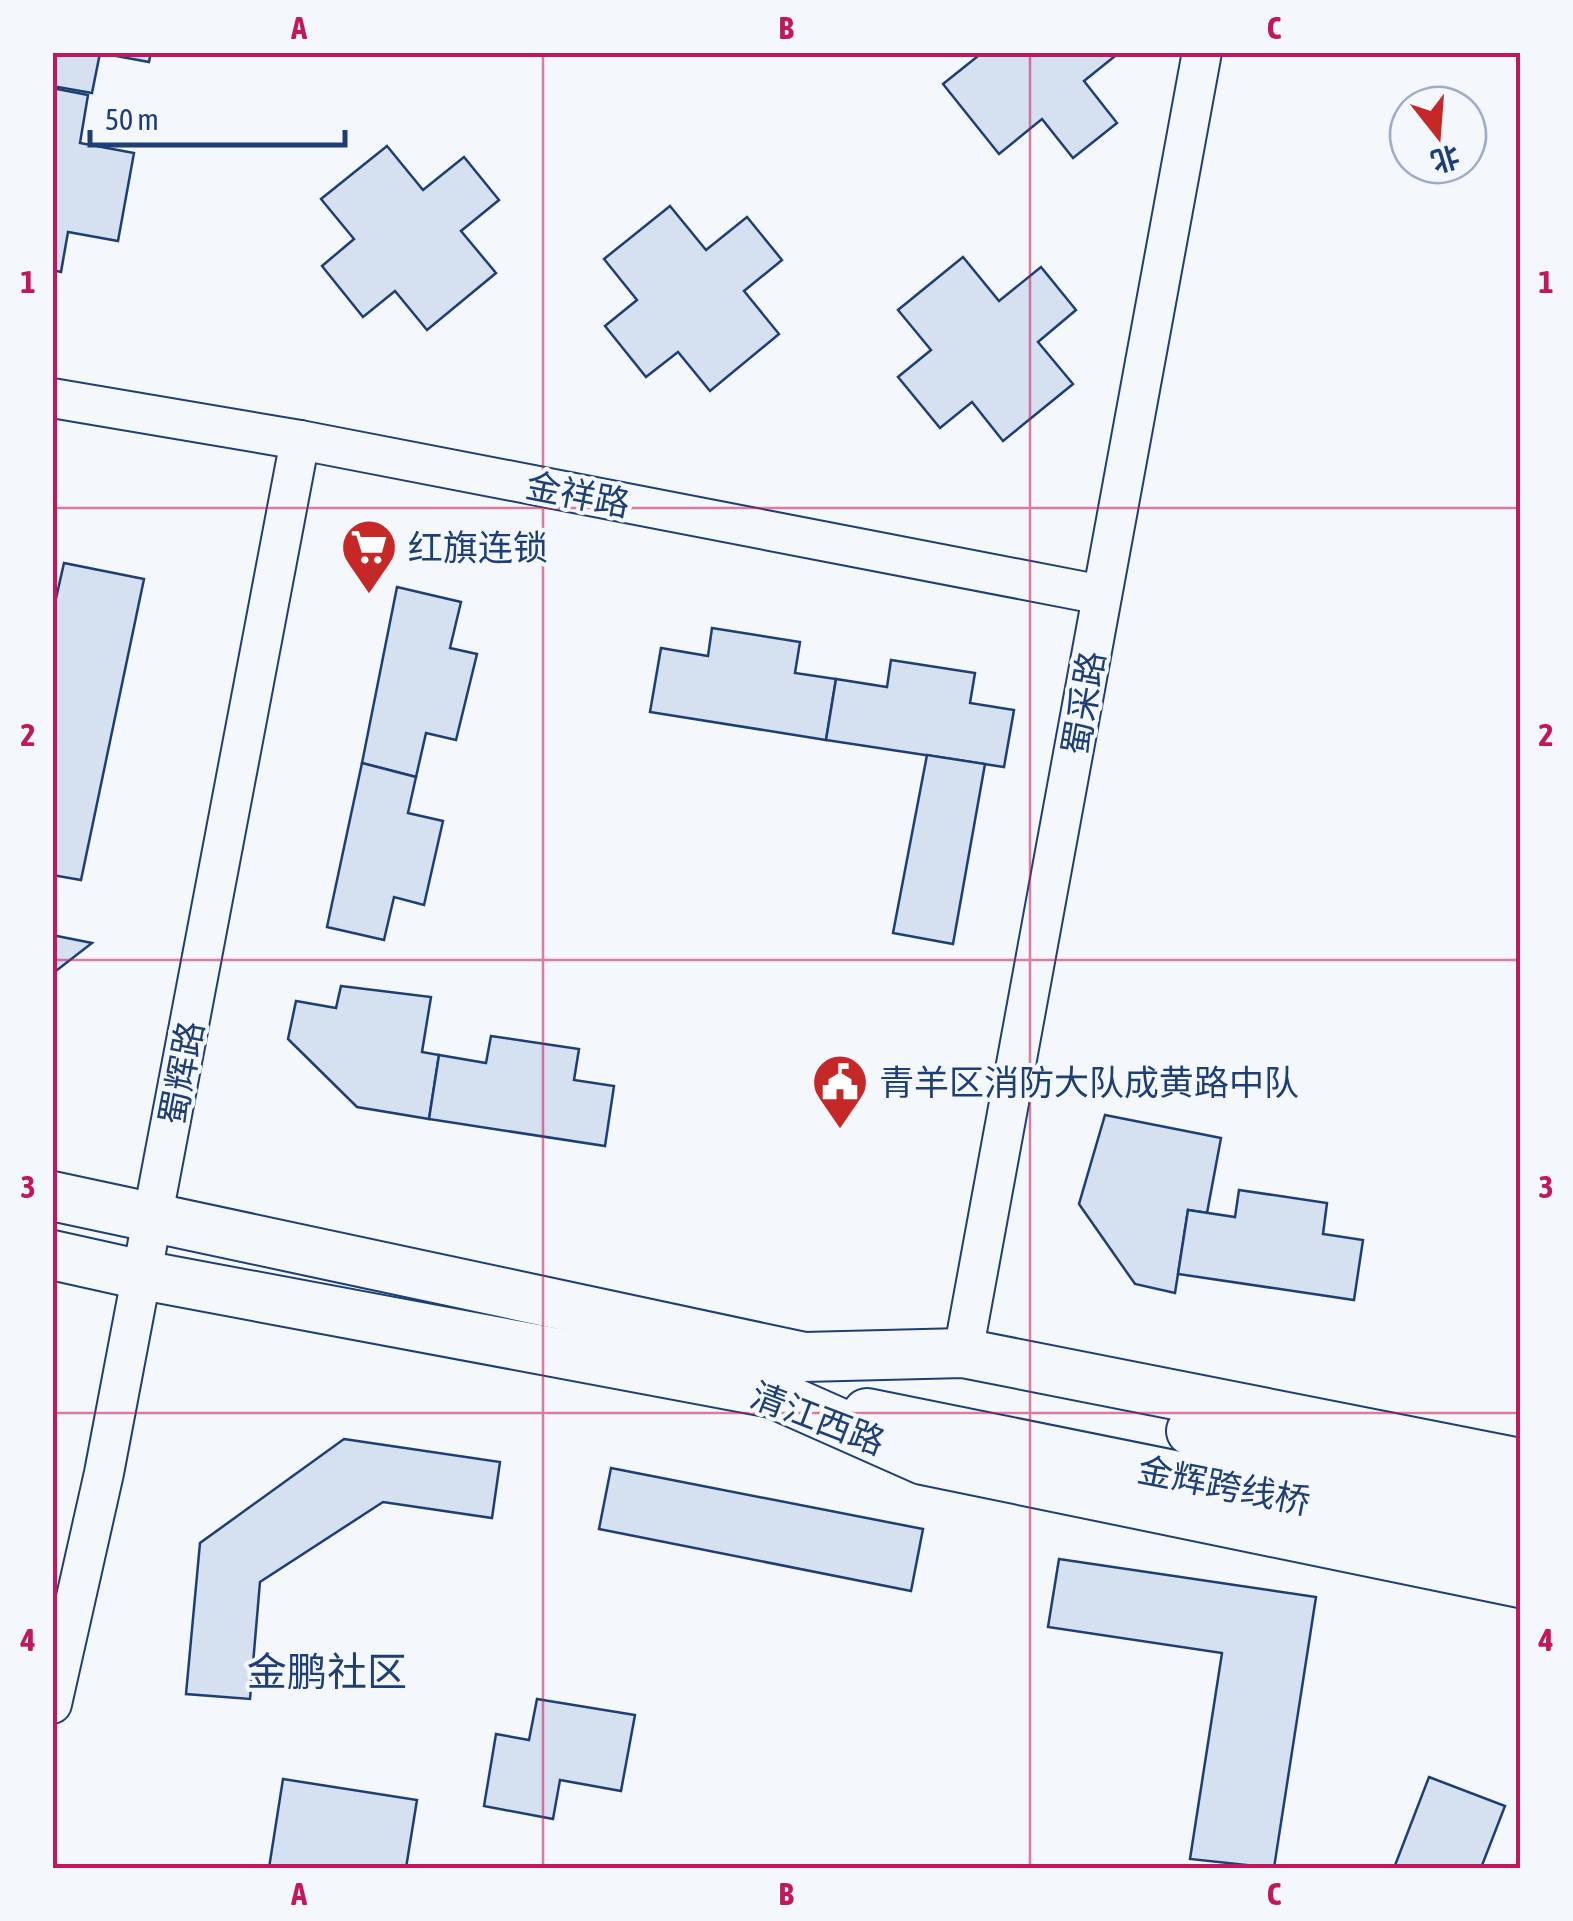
<svg xmlns="http://www.w3.org/2000/svg" width="1573" height="1921" font-family="'Asap Condensed','Noto Sans SC',sans-serif">
<style>
.building{fill:#d5e0f0;stroke:#1d3f73;stroke-width:2.5}
.lines{fill:none;stroke-linecap:round;stroke-linejoin:round}
.minor-casing{stroke:#1d3f73;stroke-width:42}
.major-casing{stroke:#1d3f73;stroke-width:52}
.minor{stroke:#f4f7fb;stroke-width:38}
.major{stroke:#f4f7fb;stroke-width:48}
.grid{fill:none;stroke:#c2185b;stroke-width:2.5;stroke-opacity:0.55}
.labels{text-anchor:middle;dominant-baseline:central;stroke-width:8;stroke-linejoin:round;paint-order:stroke}
.street-label{font-size:35px;fill:#1d3f73;stroke:#f4f7fb}
.poi-label{font-size:35px;fill:#1d3f73;stroke:#f4f7fb;text-anchor:start}
.quarter-label{font-size:40px;fill:#1d3f73;stroke:#f4f7fb}
.neatline{fill:none;stroke:#c2185b;stroke-width:4}
.grid-label{font-size:32px;text-anchor:middle;font-weight:bold;fill:#c2185b}
</style>
<rect width="100%" height="100%" fill="#f4f7fb"/>
<g class="building">
<path d="M52 52H151L149 62 100 53 92 93 52 86Z"/>
<path d="M1120 52 1084 81 1117 123 1073 158 1042 119 999 154 943 84 983 52Z"/>
<path d="M52 88 88 95 80 143 134 153 118 241 68 232 61 272 52 270Z"/>
<path d="M387 146 423 190 464 157 499 200 461 231 496 273 427 330 395 291 363 317 322 266 354 239 321 199Z"/>
<path d="M670 206 706 250 747 217 782 260 744 291 779 334 710 391 678 352 646 377 605 326 637 300 604 259Z"/>
<path d="M963 257 999 301 1041 267 1076 310 1038 342 1073 384 1003 441 972 402 940 428 898 377 931 350 898 310Z"/>
<path d="M64 563 144 579 81 880 52 875V616Z"/>
<path d="M397 587 461 602 450 648 477 654 456 740 426 733 416 777 362 763Z"/>
<path d="M712 628 800 642 795 673 836 679 826 740 650 712 661 648 708 656Z"/>
<path d="M891 660 975 673 970 703 1014 710 1004 767 826 740 836 679 887 687Z"/>
<path d="M927 755 985 764 953 944 893 933Z"/>
<path d="M362 763 416 777 408 813 443 821 424 905 394 897 384 940 327 927Z"/>
<path d="M52 935 92 943 52 974Z"/>
<path d="M341 986 431 997 422 1052 439 1055 429 1119 357 1107 288 1039 296 1001 336 1008Z"/>
<path d="M491 1036 579 1049 574 1080 614 1086 605 1146 429 1119 439 1055 486 1063Z"/>
<path d="M1105 1115 1221 1138 1207 1213 1188 1210 1175 1293 1135 1284 1079 1204Z"/>
<path d="M1239 1190 1327 1203 1323 1234 1363 1240 1354 1300 1178 1274 1188 1210 1235 1217Z"/>
<path d="M344 1439 500 1462 492 1518 383 1502 260 1582 250 1699 186 1694 200 1543Z"/>
<path d="M611 1468 923 1529 911 1591 599 1529Z"/>
<path d="M1059 1559 1316 1597 1274 1868 1190 1859 1222 1653 1048 1627Z"/>
<path d="M537 1699 635 1715 621 1791 560 1780 553 1819 484 1806 496 1734 529 1740Z"/>
<path d="M1429 1777 1505 1806 1481 1868H1394Z"/>
<path d="M283 1779 417 1800 406 1868H269Z"/>
</g>
<g class="lines">
<g class="minor-casing">
<g id="minor">
<path d="M52 398 300 440 1102 595"/>
<path d="M963 1353 1202 52"/>
<path d="M52 1704 104 1473 300 440"/>
</g>
</g>
<g class="major-casing">
<g id="major">
<path d="M52 1196 804 1357 963 1353 1520 1463"/>
<path d="M52 1255 142 1275 772 1393 923 1460 1520 1583"/>
<path d="M867 1413 1520 1545"/>
<path d="M1191 1431 1520 1500"/>
</g>
</g>
<use href="#minor" class="minor"/>
<use href="#major" class="major"/>
</g>
<path class="grid" d="M543 52V1868M1030 52V1868M52 508H1520M52 960H1520M52 1413H1520"/>
<defs>
<g id="supermarket-pin" transform="scale(2.875)"><path d="M0 17L-7.5 6A9.5 9.5 0 1 1 7.5 6Z" fill="#c62828" stroke="#f4f7fb"/><path d="M-6-5.5h2.5l.6 2H6L4.5 2H-2.5L-4.4-4H-6ZM-1.5 3.2a1.3 1.3 0 1 0 .1 0ZM3 3.2a1.3 1.3 0 1 0 .1 0Z" fill="#fff"/></g>
<g id="civic-pin" transform="scale(2.875)"><path d="M0 17L-7.5 6A9.5 9.5 0 1 1 7.5 6Z" fill="#c62828" stroke="#f4f7fb"/><path d="M-.6-6.5H3V-4.5H.6V-3L4-1V1h2V6H-6V1h2V-1L-.6-3ZM-1.2 2.5V6h2.4V2.5Z" fill="#fff"/></g>
</defs>
<g fill-rule="evenodd">
<use href="#supermarket-pin" x="369" y="547"/>
<use href="#civic-pin" x="840" y="1082"/>
</g>
<g class="labels">
<g class="street-label">
<text transform="translate(578 494) rotate(11)">金祥路</text>
<text transform="translate(1083 703) rotate(-80)">蜀采路</text>
<text transform="translate(181 1073) rotate(-79)">蜀辉路</text>
<text transform="translate(818 1418) rotate(21)">清江西路</text>
<text transform="translate(1224 1485) rotate(11)">金辉跨线桥</text>
</g>
<g class="poi-label">
<text x="408" y="547">红旗连锁</text>
<text x="879" y="1082">青羊区消防大队成黄路中队</text>
</g>
<g class="quarter-label">
<text x="327" y="1671">金鹏社区</text>
</g>
</g>
<rect width="1573" height="1921" fill="none" stroke="#f4f7fb" stroke-width="110"/>
<g transform="translate(1438 135) rotate(163)"><circle r="48" fill="#f4f7fb" stroke="#9eadc5" stroke-width="2.5"/>
<path d="M0-8L18 38L0 25L-18 38Z" fill="#c62828"/>
<text y="-15" font-size="28" font-weight="bold" text-anchor="middle" fill="#1d3f73">北</text>
</g>
<path d="M90 130v15h255v-15" fill="none" stroke="#1d3f73" stroke-width="5"/>
<text x="105" y="130" font-size="30" fill="#1d3f73" stroke="#f4f7fb" stroke-width="8" paint-order="stroke">50 m</text>
<rect x="55" y="55" width="1463" height="1811" class="neatline"/>
<g class="grid-label">
<text x="299" y="39">A</text>
<text x="786" y="39">B</text>
<text x="1274" y="39">C</text>
<text x="28" y="293">1</text>
<text x="1546" y="293">1</text>
<text x="28" y="746">2</text>
<text x="1546" y="746">2</text>
<text x="28" y="1198">3</text>
<text x="1546" y="1198">3</text>
<text x="28" y="1651">4</text>
<text x="1546" y="1651">4</text>
<text x="299" y="1905">A</text>
<text x="786" y="1905">B</text>
<text x="1274" y="1905">C</text>
</g>
</svg>
